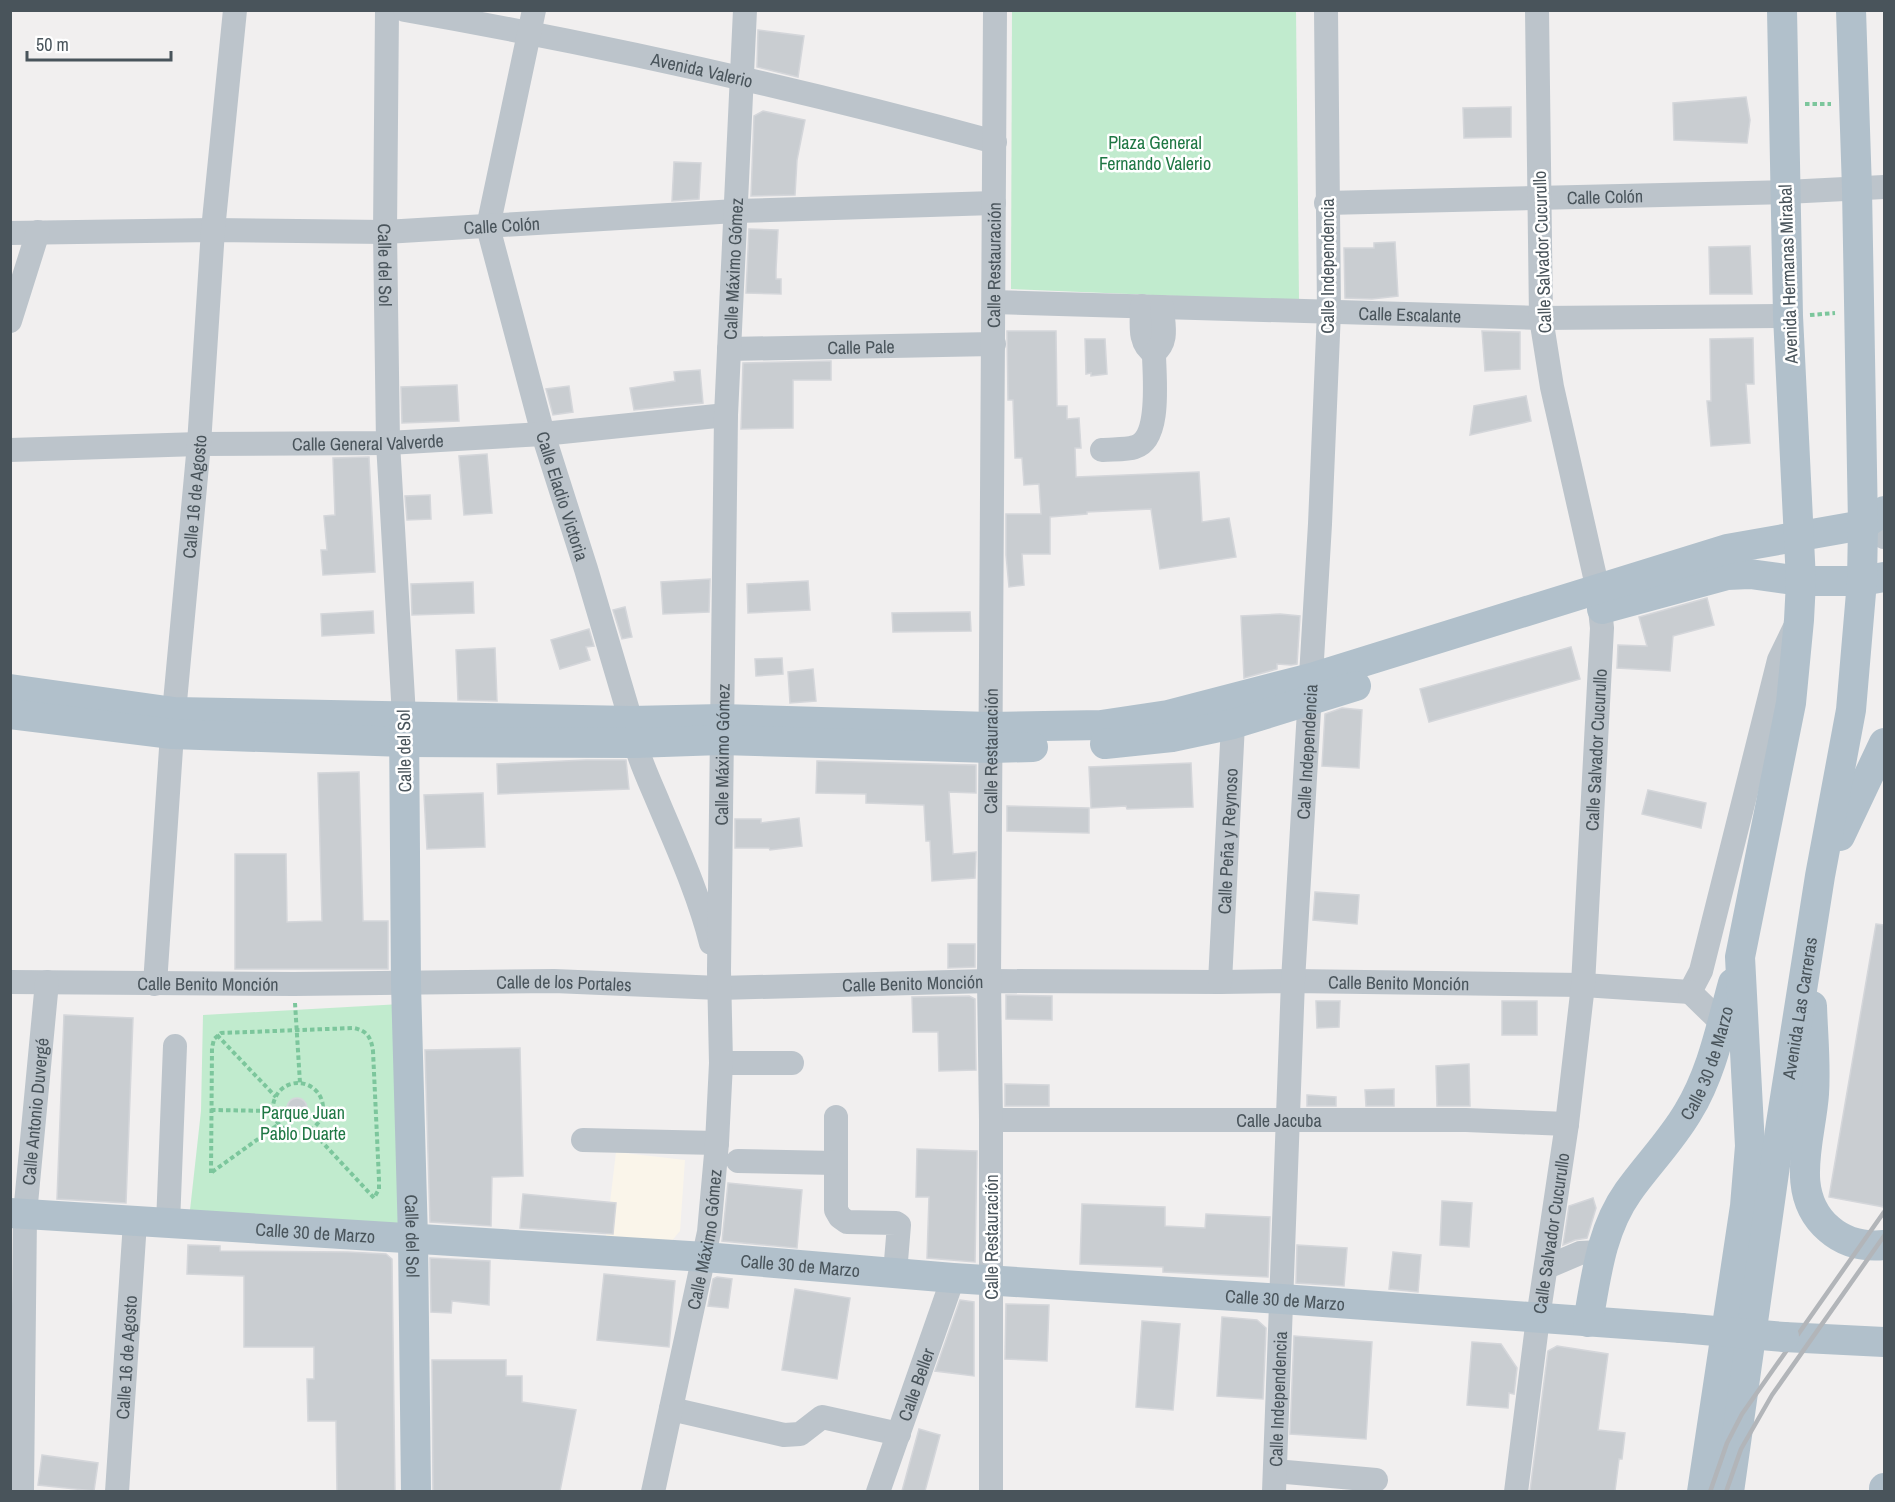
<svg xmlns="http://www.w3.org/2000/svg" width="1895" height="1502" font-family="'Archivo Narrow',sans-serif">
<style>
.commercial{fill:#faf5ea}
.green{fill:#c1ebce}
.building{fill:#c9cdd1;stroke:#d4d6da;stroke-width:1.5}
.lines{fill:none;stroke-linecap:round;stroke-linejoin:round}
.path{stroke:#7cc69c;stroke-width:4;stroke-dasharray:4.5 3;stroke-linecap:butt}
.minor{stroke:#bcc4cb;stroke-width:24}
.major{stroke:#b1c0cb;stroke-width:30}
.rail{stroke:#b2b5b9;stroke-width:4.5}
.major-bridge{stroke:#b1c0cb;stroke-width:30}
.labels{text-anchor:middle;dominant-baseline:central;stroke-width:5;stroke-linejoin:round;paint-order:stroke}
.street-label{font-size:18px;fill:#49545b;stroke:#fff}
.park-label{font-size:18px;fill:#1f7744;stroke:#fff}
</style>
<rect width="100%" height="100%" fill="#f1efef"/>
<path class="commercial" d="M616 1152 685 1160 680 1231 670 1243 606 1236Z"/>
<g class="green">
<path d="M1012 11H1296L1299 301 1011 289Z"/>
<path d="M401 1004 407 1213 394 1228 189 1219 201 1111 203 1015Z"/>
</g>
<g class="building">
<path d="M758 30 804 36 798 77 757 67Z"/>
<path d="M1746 97 1750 120 1747 143 1674 140 1673 103Z"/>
<path d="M1511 107V137L1464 138 1463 108Z"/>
<path d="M763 111 805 120 797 160 795 195 751 196 754 116Z"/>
<path d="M674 162 701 163 699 199 672 201Z"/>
<path d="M749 229 778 230 776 270V279H781V294L746 293Z"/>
<path d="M1395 242 1398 296 1372 299 1345 298 1344 248H1374V243Z"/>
<path d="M1750 246 1752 294H1710L1709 247Z"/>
<path d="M1007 331H1056L1057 406H1067V419L1079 418 1081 448H1075L1076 477 1199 472 1202 522 1229 518 1236 557 1160 569 1151 509 1087 512V514L1050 517V554H1022L1024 585 1009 587 1006 555V514H1041L1039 484 1024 485 1022 458H1015L1013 400H1008Z"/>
<path d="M1482 331 1520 332V369L1485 371Z"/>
<path d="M1753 338 1754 384H1746L1750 443 1711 446 1707 401H1711L1710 339Z"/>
<path d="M1085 339H1105L1107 374 1091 376V373L1086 374Z"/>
<path d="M831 361V380H793V428L741 429 743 363Z"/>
<path d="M700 370 703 403 634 410 630 388 675 381 674 372Z"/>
<path d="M457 385 459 421 402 423 401 387Z"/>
<path d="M569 386 573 412 553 415 546 389Z"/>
<path d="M1526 396 1531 421 1470 435 1474 406Z"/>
<path d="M487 454 492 513 464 515 459 456Z"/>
<path d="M369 457 375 572 323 575 321 550H327L324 516 335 515 333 458Z"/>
<path d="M430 495 431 519 407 520 405 496Z"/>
<path d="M710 579 709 612 663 614 661 582Z"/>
<path d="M808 581 810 610 748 613 747 584Z"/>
<path d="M473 582 474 613 412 615 411 584Z"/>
<path d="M1707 598 1714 625 1673 636 1670 671 1617 668 1618 645 1647 646 1639 617Z"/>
<path d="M625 607 632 637 622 639 613 610Z"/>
<path d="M373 611 374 633 322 636 321 614Z"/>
<path d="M970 612 971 631 893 632 892 613Z"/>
<path d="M1280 614 1300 616 1297 664 1291 665 1277 664V669L1244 678 1241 616Z"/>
<path d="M589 629 594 646 586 647 590 660 560 669 551 640Z"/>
<path d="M1571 647 1580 679 1429 722 1420 689Z"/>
<path d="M495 648 497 701 458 700 456 650Z"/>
<path d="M782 658 783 674 756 676 755 659Z"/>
<path d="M813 669 816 701 790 703 788 672Z"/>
<path d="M1342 708 1362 710 1359 768 1322 766 1325 714Z"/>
<path d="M586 760H626L629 789 498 794 497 764Z"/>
<path d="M817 761 976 765V793L949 792 953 854 976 852 975 878 932 881 930 841H926L924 805 866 803V794L816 793Z"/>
<path d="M1191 763 1193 807 1127 809 1126 806 1091 808 1089 767Z"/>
<path d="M359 772 363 921H388V969H235V854H286L287 922 322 921 318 773Z"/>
<path d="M1648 790 1706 803 1701 828 1642 814Z"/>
<path d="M483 793 485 847 427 849 424 795Z"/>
<path d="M1007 806 1089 808V833L1007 831Z"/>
<path d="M799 818 802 846 770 850 769 848H735V819H761V823Z"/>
<path d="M1315 892 1359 895 1357 924 1313 920Z"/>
<path d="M1876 924 1884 925V1207L1829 1197Z"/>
<path d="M948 944H975V967L948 968Z"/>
<path d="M1006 995 1052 996V1020L1006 1019Z"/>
<path d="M969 996 975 999 976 1070 939 1071 938 1032H913L912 997Z"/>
<path d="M1316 1001H1340L1339 1027 1317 1028Z"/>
<rect x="1502" y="1001" width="35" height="34"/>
<path d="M64 1015 133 1018 126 1203 57 1199Z"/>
<path d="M520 1048 523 1176 492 1177 491 1226 430 1222 425 1050Z"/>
<path d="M1469 1064 1470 1106H1437L1436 1066Z"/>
<path d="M1005 1084 1049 1085V1106H1005Z"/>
<path d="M1394 1089V1106H1366L1365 1090Z"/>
<path d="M1307 1095 1336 1097V1106H1307Z"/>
<circle cx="297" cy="1108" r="10"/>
<path d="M917 1149 977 1151 975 1262 927 1258 929 1197H916Z"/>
<path d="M728 1183 802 1190 797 1248 722 1241Z"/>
<path d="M523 1194 616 1203 613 1234 520 1228Z"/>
<path d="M1593 1198 1596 1208 1587 1238 1575 1240 1563 1245 1569 1206Z"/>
<path d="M1442 1201 1472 1203 1469 1247 1440 1245Z"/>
<path d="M1082 1204 1165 1207V1226L1205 1228 1206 1214 1270 1217 1268 1277 1163 1272V1267L1080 1264Z"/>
<path d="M188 1245 220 1246V1251L348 1252 386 1254 392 1259 395 1491H337L336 1421H308L307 1379H314V1347H244V1276L187 1274Z"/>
<path d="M1297 1245 1347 1248 1344 1286 1296 1283Z"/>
<path d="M1393 1252 1421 1255 1418 1292 1389 1289Z"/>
<path d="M430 1258 490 1261 489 1305 452 1301 451 1313 431 1312Z"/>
<path d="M604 1274 675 1281 669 1347 597 1340Z"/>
<path d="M717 1277 732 1279 728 1308 708 1306 713 1279Z"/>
<path d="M795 1289 850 1298 837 1379 782 1370Z"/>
<path d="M960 1300 974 1302V1376L935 1371Z"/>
<path d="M1006 1304 1049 1305 1047 1361 1005 1359Z"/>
<path d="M1222 1317 1257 1320 1266 1328 1263 1399 1217 1396Z"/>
<path d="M1142 1321 1180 1324 1173 1410 1136 1407Z"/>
<path d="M1294 1336 1372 1342 1366 1439 1290 1434Z"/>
<path d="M1472 1342 1501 1344 1517 1368 1514 1394 1509 1393 1508 1408 1467 1405Z"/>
<path d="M1557 1346 1608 1354 1598 1430 1625 1433 1622 1459H1619L1615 1491H1530L1548 1351Z"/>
<path d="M432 1360H506V1376H522V1402L576 1410 560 1491H433Z"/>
<path d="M919 1429 940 1435 925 1491H902Z"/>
<path d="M42 1455 98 1463 94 1491 38 1485Z"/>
</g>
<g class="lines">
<g class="path">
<path d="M1805 104H1831"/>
<path d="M1810 315 1835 313"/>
<path d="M295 1003 300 1083"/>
<path d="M217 1035 276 1097"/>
<circle cx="298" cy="1108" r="25"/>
<path d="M211 1110 273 1111"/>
<path d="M212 1172 279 1124"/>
<path d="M211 1173 212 1048 214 1039 221 1033 354 1028C367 1031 371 1037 373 1051L379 1180V1189L374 1198 311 1130"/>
</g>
<g class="minor">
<path id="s1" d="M387 10 385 232 388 443 404 716"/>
<path id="s2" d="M405 10C604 45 800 89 995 142"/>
<path id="s3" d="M534 10 488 227 543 434 586 569 631 721C635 752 647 775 659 804 678 849 699 895 711 943"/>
<path id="s4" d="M1326 203 1786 192 1884 187"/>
<path id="s5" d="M10 233 213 230 385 232 736 211 994 203"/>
<path id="s6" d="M994 302 1541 318 1788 316"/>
<path d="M1142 306C1142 323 1138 344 1154 353"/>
<path d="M10 321 38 232"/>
<path id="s7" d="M729 349 994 344"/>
<path id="s8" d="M10 450 199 444 388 443 543 434 726 415"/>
<path d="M1102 450C1112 449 1126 450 1135 447 1162 439 1154 376 1154 353 1169 341 1163 325 1162 307"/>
<path d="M1863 525 1884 537"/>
<path id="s9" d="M10 982 294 984 554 981 719 988 989 981 1220 982 1293 981 1583 985 1690 992 1701 971 1779 660 1794 629"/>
<path id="s10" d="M1220 982 1233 724 1228 709"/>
<path id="s11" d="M155 984 172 734 199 444 213 230 235 10"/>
<path d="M1690 992 1722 1023"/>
<path d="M721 1063H792"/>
<path d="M836 1117V1210L840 1217 847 1222 896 1223 899 1225 895 1273"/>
<path id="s12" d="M991 1120H1466L1567 1124"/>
<path d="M583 1140 717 1143"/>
<path d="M738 1161 835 1163"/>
<path d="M168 1224 175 1046"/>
<path d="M1547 1267 1580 1253 1601 1252"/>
<path d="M671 1409 784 1435 800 1434 822 1417 899 1434"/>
<path d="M1275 1471 1376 1480"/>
<path id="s13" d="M22 1492 25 1214 47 982"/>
<path id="s14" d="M117 1492 135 1222"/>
<path id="s15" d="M653 1492 709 1232 717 1143 721 1063 719 971 726 415 745 10"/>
<path id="s16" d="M878 1492 953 1278"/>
<path id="s17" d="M991 1492V1120L989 981 995 10"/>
<path id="s18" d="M1274 1492 1293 981 1320 524 1329 311 1326 10"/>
<path id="s19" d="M1516 1492 1538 1318 1567 1124 1583 985 1602 628 1598 590 1552 387 1541 318 1537 10"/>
</g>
<g class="major">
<path d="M1602 609 1727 575 1750 574 1801 581H1862L1884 577"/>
<path d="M10 689 174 712 631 721 722 719 990 727 1101 725 1168 715 1311 678 1727 549 1863 525 1884 511"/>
<path d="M10 714 172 734 404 742 634 743 721 740 991 748 1033 747"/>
<path id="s20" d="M404 722 406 984 413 1239 416 1492"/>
<path d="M1105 744 1172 737 1233 724 1356 686"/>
<path d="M1840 836 1884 743"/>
<path d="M1812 1006C1813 1036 1816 1065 1814 1094 1811 1139 1788 1194 1829 1229 1845 1243 1863 1247 1884 1245"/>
<path id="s21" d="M10 1213 705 1257 953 1278 1282 1299 1681 1328"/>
<path id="s22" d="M1588 1322C1596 1277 1601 1230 1628 1192 1647 1165 1671 1141 1688 1112 1712 1073 1721 1026 1733 983"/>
<path d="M1784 1337 1884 1342"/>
<path d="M1702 1492 1745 1206 1750 1146 1740 957 1791 703 1799 620 1801 581 1788 316 1782 10"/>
<path id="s23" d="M1729 1492 1781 1123 1820 876 1851 710 1862 581 1863 525 1857 189 1851 10"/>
<path d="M1884 1492V1488"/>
</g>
<g class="rail">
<path d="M1710 1492 1727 1443 1742 1414 1884 1212"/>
<path d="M1726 1492 1741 1449 1772 1395 1884 1236"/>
</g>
<path class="major-bridge" d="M1681 1328 1784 1337"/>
</g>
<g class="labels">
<g class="street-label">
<text stroke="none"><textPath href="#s2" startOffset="303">Avenida Valerio</textPath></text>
<text stroke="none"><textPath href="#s4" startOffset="279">Calle Colón</textPath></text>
<text stroke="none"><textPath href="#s5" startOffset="492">Calle Colón</textPath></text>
<text transform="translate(1542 252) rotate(-92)">Calle Salvador Cucurullo</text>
<text stroke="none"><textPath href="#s1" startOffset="255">Calle del Sol</textPath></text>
<text stroke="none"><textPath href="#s17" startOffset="1227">Calle Restauración</textPath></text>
<text transform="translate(1327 266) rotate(-90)">Calle Independencia</text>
<text stroke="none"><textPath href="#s15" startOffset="1230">Calle Máximo Gómez</textPath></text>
<text transform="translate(1788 274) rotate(-92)">Avenida Hermanas Mirabal</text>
<text stroke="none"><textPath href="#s6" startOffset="416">Calle Escalante</textPath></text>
<text stroke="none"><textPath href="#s7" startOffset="132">Calle Pale</textPath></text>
<text stroke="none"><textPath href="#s8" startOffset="358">Calle General Valverde</textPath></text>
<text stroke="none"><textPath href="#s3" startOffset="501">Calle Eladio Victoria</textPath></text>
<text stroke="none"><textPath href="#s11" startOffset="489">Calle 16 de Agosto</textPath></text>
<text stroke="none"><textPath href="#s19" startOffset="747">Calle Salvador Cucurullo</textPath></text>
<text transform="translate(404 751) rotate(-91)">Calle del Sol</text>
<text stroke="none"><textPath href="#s17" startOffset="741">Calle Restauración</textPath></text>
<text stroke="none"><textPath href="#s18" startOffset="741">Calle Independencia</textPath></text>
<text stroke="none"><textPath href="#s15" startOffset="744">Calle Máximo Gómez</textPath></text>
<text stroke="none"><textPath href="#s10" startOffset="141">Calle Peña y Reynoso</textPath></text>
<text stroke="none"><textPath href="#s9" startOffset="1389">Calle Benito Monción</textPath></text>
<text stroke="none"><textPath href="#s9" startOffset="554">Calle de los Portales</textPath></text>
<text stroke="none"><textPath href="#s9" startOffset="903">Calle Benito Monción</textPath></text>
<text stroke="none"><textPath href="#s9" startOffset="198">Calle Benito Monción</textPath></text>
<text stroke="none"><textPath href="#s23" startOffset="489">Avenida Las Carreras</textPath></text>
<text stroke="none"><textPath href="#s22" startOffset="290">Calle 30 de Marzo</textPath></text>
<text stroke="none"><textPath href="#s13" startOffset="381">Calle Antonio Duvergé</textPath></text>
<text stroke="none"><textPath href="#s12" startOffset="288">Calle Jacuba</textPath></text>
<text stroke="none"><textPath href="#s21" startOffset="306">Calle 30 de Marzo</textPath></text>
<text stroke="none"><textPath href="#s19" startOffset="261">Calle Salvador Cucurullo</textPath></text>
<text stroke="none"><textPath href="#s20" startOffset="514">Calle del Sol</textPath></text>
<text transform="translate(991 1237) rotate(-90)">Calle Restauración</text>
<text stroke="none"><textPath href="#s15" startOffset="258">Calle Máximo Gómez</textPath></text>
<text stroke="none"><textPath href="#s21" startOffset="792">Calle 30 de Marzo</textPath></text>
<text stroke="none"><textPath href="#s21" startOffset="1278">Calle 30 de Marzo</textPath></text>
<text stroke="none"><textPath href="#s14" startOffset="135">Calle 16 de Agosto</textPath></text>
<text stroke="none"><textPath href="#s16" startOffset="114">Calle Beller</textPath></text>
<text stroke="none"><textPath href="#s18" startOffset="93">Calle Independencia</textPath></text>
</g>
<g class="park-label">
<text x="1155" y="142">Plaza General<tspan x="1155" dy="21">Fernando Valerio</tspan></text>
<text x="303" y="1112">Parque Juan<tspan x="303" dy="21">Pablo Duarte</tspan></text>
</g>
</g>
<rect width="1895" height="1502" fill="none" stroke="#49545b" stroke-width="24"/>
<path d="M27 51v9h144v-9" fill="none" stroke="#49545b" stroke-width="3"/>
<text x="36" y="51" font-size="18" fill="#49545b" stroke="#ffffff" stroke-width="4.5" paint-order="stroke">50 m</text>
</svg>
